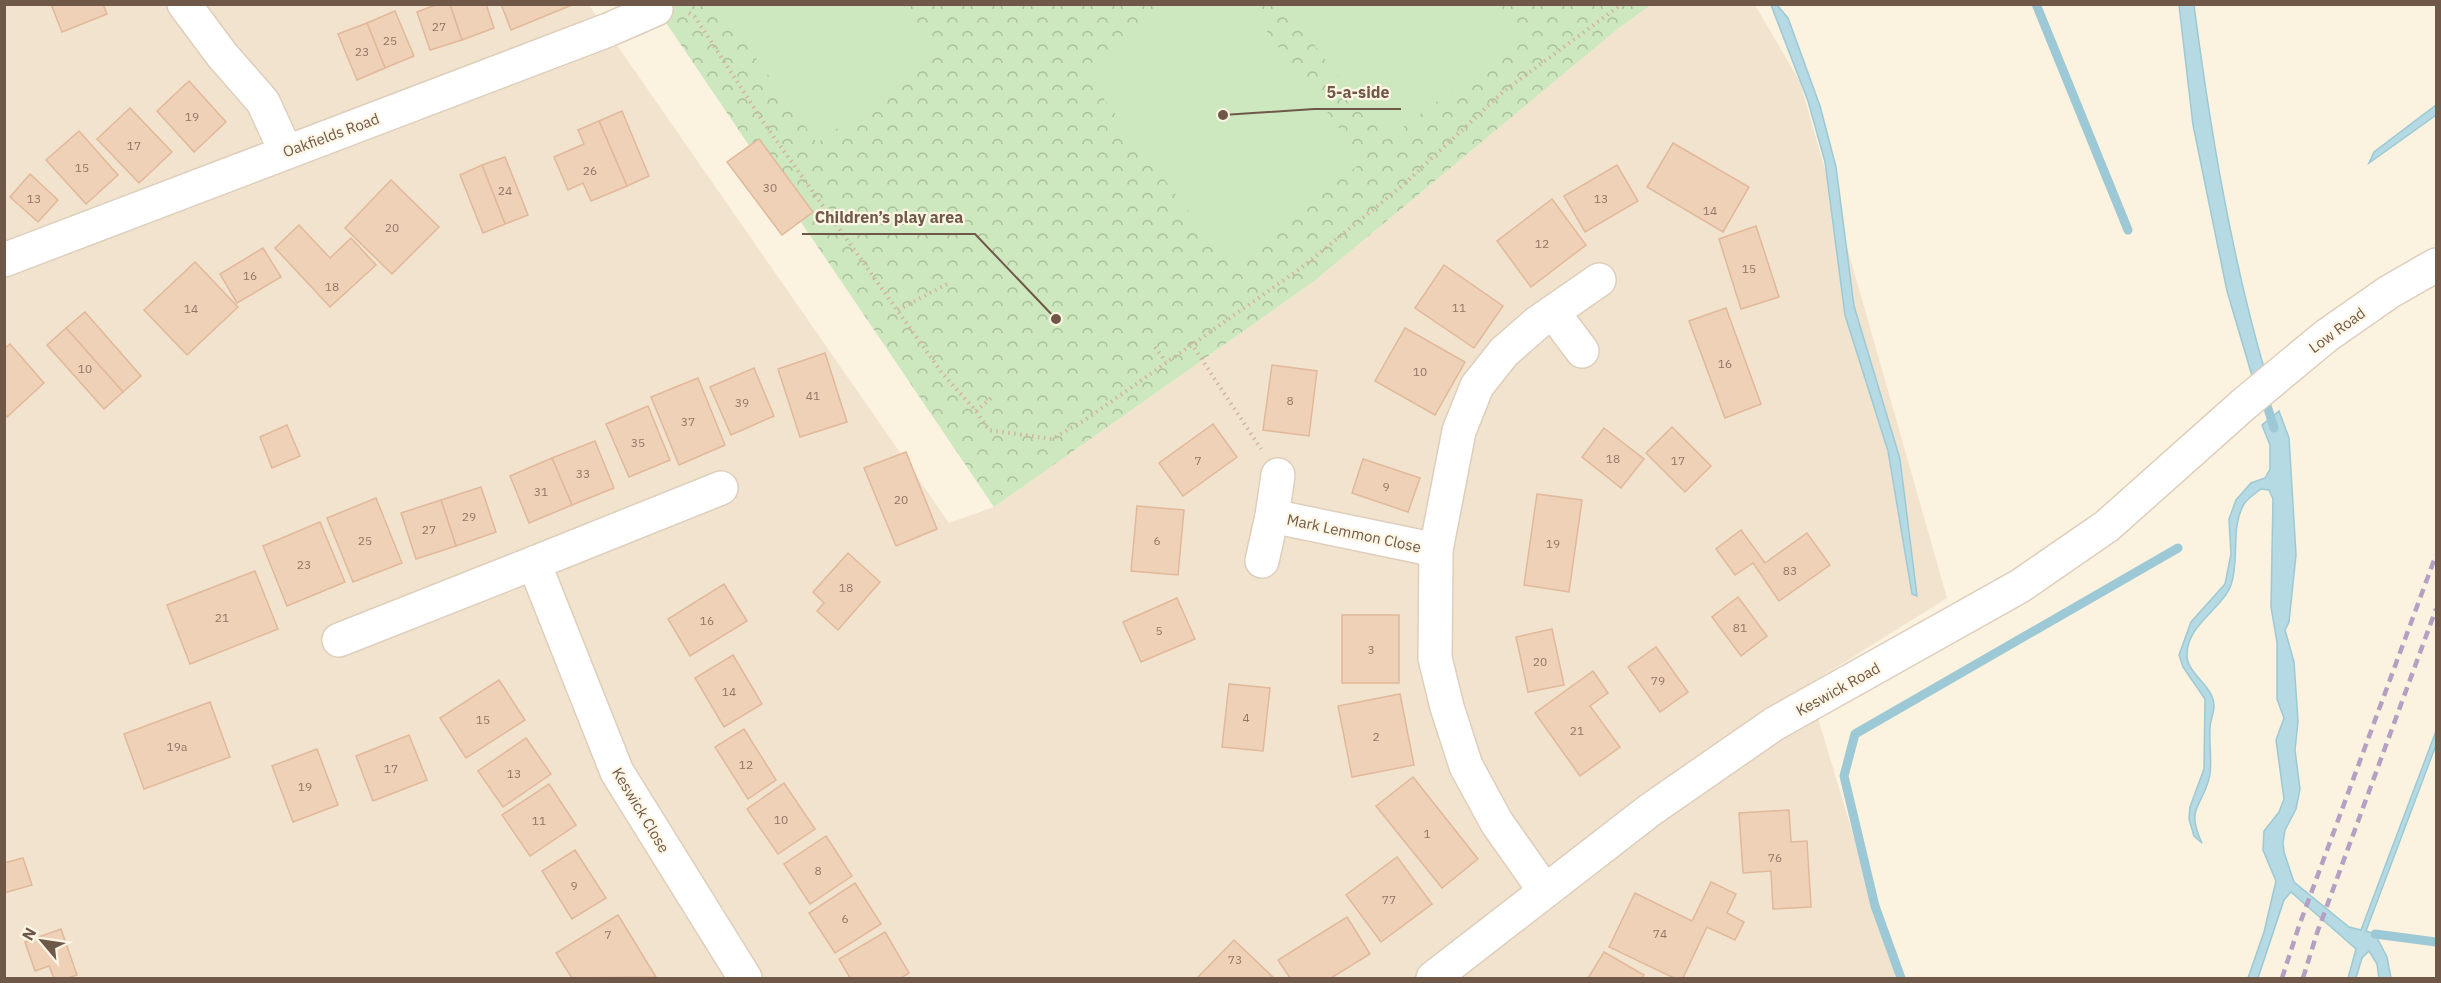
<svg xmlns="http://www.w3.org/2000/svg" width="2441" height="983" font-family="'IBM Plex Sans',sans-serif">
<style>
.residential{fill:#f2e3ce}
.park{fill:url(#park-crowns)}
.pitch{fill:#cde7bf}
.water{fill:#b5dae3;stroke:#9cc9d5;stroke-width:1.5}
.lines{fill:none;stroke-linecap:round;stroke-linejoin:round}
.stream{stroke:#9cc9d5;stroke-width:9}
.building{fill:#efd1b8;stroke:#e1b899;stroke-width:1.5}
.minor-casing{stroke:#decebc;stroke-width:36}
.path{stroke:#d3b49c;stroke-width:4;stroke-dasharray:1.5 4.5;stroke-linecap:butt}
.minor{stroke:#fff;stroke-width:33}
.rail{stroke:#b4a0c3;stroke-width:4.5;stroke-dasharray:9 6;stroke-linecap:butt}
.labels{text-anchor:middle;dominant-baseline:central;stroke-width:4.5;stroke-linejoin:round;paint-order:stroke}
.number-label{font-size:12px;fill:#907664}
.street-label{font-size:15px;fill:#705848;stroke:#fef6e5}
.leader{fill:none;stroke:#705848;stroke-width:2}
.callout-dot{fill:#705848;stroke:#fef6e5;stroke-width:2}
.callout-label{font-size:16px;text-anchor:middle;font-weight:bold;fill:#705848;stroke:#fef6e5;stroke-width:4.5;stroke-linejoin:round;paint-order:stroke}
</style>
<defs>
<pattern id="park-crowns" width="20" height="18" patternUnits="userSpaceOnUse" patternTransform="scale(1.5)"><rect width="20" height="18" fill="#cde7bf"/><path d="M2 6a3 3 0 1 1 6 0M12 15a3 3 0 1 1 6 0" fill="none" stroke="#abbe9d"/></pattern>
</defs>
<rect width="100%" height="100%" fill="#fbf2df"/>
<path class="residential" d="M5 5H589L949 523 994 507 1313 282 1619 28 1651 5H1755L1800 82 1947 598 1808 685 1896 978H5Z"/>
<path class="park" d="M654 5H1651L1619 28 1313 282 994 507Z"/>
<g class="pitch">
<path d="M718 5H903L939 55 817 143Z"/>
<path d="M1169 5H1247L1364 161 1228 264 1082 70Z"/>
<path d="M1284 5H1500L1523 36 1386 140Z"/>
</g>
<g class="water">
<path d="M1771 5H1777L1788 18 1820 106 1836 167 1854 306 1900 459 1917 596 1912 594 1888 451 1845 315 1825 162 1808 101Z"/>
<path d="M2179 5H2194C2210 127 2230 250 2264 368L2253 379 2227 291 2193 125Z"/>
<path d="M2436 105V115L2369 163 2374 152Z"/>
<path d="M2279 411 2289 438 2296 555 2289 622 2285 630 2294 662 2298 721 2295 750 2300 789 2296 809 2285 830 2283 843 2284 852 2294 882 2349 927 2361 930 2436 731V745L2366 931 2375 934 2387 957 2391 978H2379L2377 964 2369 951 2362 958 2356 978H2348L2356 949 2291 892 2284 900 2258 978H2248L2264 932 2276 881 2263 850 2264 831 2279 812 2284 799 2276 740 2284 718 2277 699V642L2271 607 2273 499 2269 490 2261 489C2256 493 2248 498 2244 504 2230 528 2240 560 2231 585 2222 609 2187 625 2187 654 2186 674 2214 685 2214 706 2214 713 2210 721 2210 728 2209 743 2212 759 2210 774 2205 805 2184 806 2202 843L2194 836 2189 819 2190 807 2204 769 2205 699 2183 667 2179 655 2191 622 2225 584 2231 554 2229 519 2236 500 2251 483 2265 478 2270 469V445L2262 425Z"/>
</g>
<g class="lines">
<g class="stream">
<path d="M2036 4 2128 230"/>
<path d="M2264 396 2274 428"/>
<path d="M2375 934 2436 942"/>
<path d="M1901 978 1875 906 1844 776 1855 734 2178 548"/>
</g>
</g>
<g class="building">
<path d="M51 4H103L107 14 62 32Z"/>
<path d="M438 4H450L462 40 430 50 417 12Z"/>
<path d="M450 4H486L494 28 462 40Z"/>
<path d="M501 4H571L572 5 511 30Z"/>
<path d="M395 11 414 56 385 68 367 23Z"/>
<path d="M367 23 385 68 357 80 338 34Z"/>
<path d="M189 81 226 122 194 152 157 111Z"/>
<path d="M130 108 172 152 139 183 97 139Z"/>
<path d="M622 111 649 176 627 186 599 121Z"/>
<path d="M599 121 627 186 591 201 583 183 568 190 554 157 584 144 578 130Z"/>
<path d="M79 131 118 175 86 204 46 160Z"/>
<path d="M759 139 813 212 782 235 727 162Z"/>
<path d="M1673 143 1749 187 1723 232 1647 187Z"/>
<path d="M505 157 528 215 505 224 482 165Z"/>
<path d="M482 165 505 224 483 233 460 175Z"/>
<path d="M1617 165 1638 201 1585 232 1564 196Z"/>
<path d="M30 174 58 200 38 222 10 197Z"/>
<path d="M391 180 439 227 392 274 345 228Z"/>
<path d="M1552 199 1586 245 1531 287 1497 241Z"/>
<path d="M299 225 330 258 351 238 376 265 330 307 275 248Z"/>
<path d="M1756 226 1779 297 1741 309 1719 239Z"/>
<path d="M263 248 281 277 237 303 220 274Z"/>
<path d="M195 262 238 307 187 355 144 310Z"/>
<path d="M1444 265 1503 306 1474 348 1415 308Z"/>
<path d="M1726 308 1761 404 1725 418 1689 321Z"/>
<path d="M85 312 141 376 123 392 66 328Z"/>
<path d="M66 328 123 392 104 409 47 345Z"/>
<path d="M1405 328 1465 362 1435 415 1375 381Z"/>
<path d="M10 344 44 383 7 417 4 414V349Z"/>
<path d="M825 353 847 422 800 437 778 369Z"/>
<path d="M1272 365 1317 371 1309 436 1263 430Z"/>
<path d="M754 368 774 416 731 435 710 387Z"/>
<path d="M698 378 725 445 679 465 651 397Z"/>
<path d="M648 406 670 460 629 477 606 424Z"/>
<path d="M1213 424 1237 457 1183 496 1159 463Z"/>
<path d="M287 425 300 456 272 468 260 437Z"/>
<path d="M1672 427 1711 466 1685 492 1646 453Z"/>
<path d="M1604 428 1644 459 1621 488 1582 457Z"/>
<path d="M595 441 614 488 572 505 552 458Z"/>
<path d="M906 452 937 529 896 546 864 468Z"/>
<path d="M552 458 572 505 529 523 510 476Z"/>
<path d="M1363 459 1420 478 1408 512 1352 493Z"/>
<path d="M481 487 496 532 456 546 441 500Z"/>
<path d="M1537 494 1582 500 1569 592 1524 585Z"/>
<path d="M376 498 402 563 353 582 327 518Z"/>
<path d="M441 500 456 546 416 559 401 513Z"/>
<path d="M1137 506 1184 510 1178 575 1131 571Z"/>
<path d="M320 522 345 582 287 606 263 546Z"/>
<path d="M1741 530 1765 563 1807 533 1830 565 1779 601 1753 563 1735 575 1716 549Z"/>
<path d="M848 553 880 582 838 630 817 611 824 603 813 592Z"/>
<path d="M255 571 278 629 190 664 167 605Z"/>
<path d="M724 584 747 621 690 656 668 619Z"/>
<path d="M1738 597 1767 636 1741 656 1712 617Z"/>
<path d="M1177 598 1195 639 1141 662 1123 622Z"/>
<rect x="1342" y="615" width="57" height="68"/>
<path d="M1552 629 1564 685 1528 692 1516 637Z"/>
<path d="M1656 647 1688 692 1660 712 1628 667Z"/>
<path d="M733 655 762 704 724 727 695 678Z"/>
<path d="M1593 671 1608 693 1590 706 1620 747 1580 776 1535 713Z"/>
<path d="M499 680 525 720 466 758 440 718Z"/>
<path d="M1229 684 1270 688 1263 751 1222 747Z"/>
<path d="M1400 694 1414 765 1352 777 1338 706Z"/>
<path d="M210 702 230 757 144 789 124 734Z"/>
<path d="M744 729 776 780 748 799 715 747Z"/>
<path d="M409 735 427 780 373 801 356 756Z"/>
<path d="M526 738 551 774 503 807 478 771Z"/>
<path d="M317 749 338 805 293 822 272 766Z"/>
<path d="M1413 777 1478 859 1442 888 1376 806Z"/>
<path d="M784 783 815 829 778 854 747 809Z"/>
<path d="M549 784 576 825 530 856 502 815Z"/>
<path d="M1789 810 1791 842 1807 841 1811 907 1773 909 1771 871 1743 873 1739 813Z"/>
<path d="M826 836 852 876 810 904 784 864Z"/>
<path d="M575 850 606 898 572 919 542 871Z"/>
<path d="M1397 857 1432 904 1381 942 1346 895Z"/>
<path d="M23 858 32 885 4 893V863Z"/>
<path d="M1711 882 1736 894 1727 913 1744 922 1735 940 1707 927 1683 978H1674L1609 947 1635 893 1692 921Z"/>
<path d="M855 883 881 924 835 953 809 913Z"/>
<path d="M618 915 656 977 572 978 556 953Z"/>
<path d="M1347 917 1370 954 1331 978H1290L1278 960Z"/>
<path d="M61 929 77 975 68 978H54L49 966 35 971 25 942Z"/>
<path d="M885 932 909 973 901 978H850L839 959Z"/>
<path d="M1234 940 1274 978H1197Z"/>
<path d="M1604 952 1644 975 1642 978H1588Z"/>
</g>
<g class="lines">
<g class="minor-casing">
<g id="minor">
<path d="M184 4 222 55 263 102 286 152"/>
<path d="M4 260 608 30 656 9"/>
<path d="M1553 312 1582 351"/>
<path d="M1278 475 1272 516 1436 550"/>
<path d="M721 488 534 563 617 772 745 978"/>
<path d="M1262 561 1272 516"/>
<path d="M339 640 534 563"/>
<path d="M1545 891 1497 823 1466 766 1447 707 1435 658 1436 550 1459 431 1477 386 1504 352 1537 323 1599 280"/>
<path d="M1433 978 1650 810 1774 724 2020 586 2107 526 2244 404 2326 336 2389 292 2436 265"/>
</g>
</g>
<g class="path">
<path d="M689 13 695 17 766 126 942 373 976 411 989 430 1052 439 1085 420 1301 268 1402 186 1504 91 1622 4"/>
<path d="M898 310 949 283"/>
<path d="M1191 343 1261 449"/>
<path d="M1155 347 1166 362"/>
<path d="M976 411 991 398"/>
</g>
<use href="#minor" class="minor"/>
<g class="rail">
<path d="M2282 978 2299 926 2436 555"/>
<path d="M2303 978 2317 933 2436 609"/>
</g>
</g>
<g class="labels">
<g class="number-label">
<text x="439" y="26">27</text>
<text x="390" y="40">25</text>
<text x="362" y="51">23</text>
<text x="192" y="116">19</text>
<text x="134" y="145">17</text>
<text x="82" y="167">15</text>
<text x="590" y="170">26</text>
<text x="770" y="187">30</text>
<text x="505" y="190">24</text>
<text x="34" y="198">13</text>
<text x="1601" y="198">13</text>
<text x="1710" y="210">14</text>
<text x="392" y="227">20</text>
<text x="1542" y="243">12</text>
<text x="1749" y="268">15</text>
<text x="250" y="275">16</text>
<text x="332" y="286">18</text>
<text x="1459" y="307">11</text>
<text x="191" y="308">14</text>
<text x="1725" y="363">16</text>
<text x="85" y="368">10</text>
<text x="1420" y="371">10</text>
<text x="813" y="395">41</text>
<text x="1290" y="400">8</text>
<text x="742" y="402">39</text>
<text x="688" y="421">37</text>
<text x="638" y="442">35</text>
<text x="1613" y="458">18</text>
<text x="1198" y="460">7</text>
<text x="1678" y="460">17</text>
<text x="583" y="473">33</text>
<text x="1386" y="486">9</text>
<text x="541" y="491">31</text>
<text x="901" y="499">20</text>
<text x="469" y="516">29</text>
<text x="429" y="529">27</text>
<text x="365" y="540">25</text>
<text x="1157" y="540">6</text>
<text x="1553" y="543">19</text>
<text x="304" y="564">23</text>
<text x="1790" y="570">83</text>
<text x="846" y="587">18</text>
<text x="222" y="617">21</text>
<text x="707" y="620">16</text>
<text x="1740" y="627">81</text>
<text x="1159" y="630">5</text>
<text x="1371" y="649">3</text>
<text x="1540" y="661">20</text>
<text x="1658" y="680">79</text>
<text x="729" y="691">14</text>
<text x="1246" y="717">4</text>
<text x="483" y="719">15</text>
<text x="1577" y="730">21</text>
<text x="1376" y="736">2</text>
<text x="177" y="746">19a</text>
<text x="746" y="764">12</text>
<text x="391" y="768">17</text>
<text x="514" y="773">13</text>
<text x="305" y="786">19</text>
<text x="781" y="819">10</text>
<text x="539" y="820">11</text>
<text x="1427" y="833">1</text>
<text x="1775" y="857">76</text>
<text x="818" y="870">8</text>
<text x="574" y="885">9</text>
<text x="1389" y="899">77</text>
<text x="845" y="918">6</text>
<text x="1660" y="933">74</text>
<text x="608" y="934">7</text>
<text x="1235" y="959">73</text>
</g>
<g class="street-label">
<text transform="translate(331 135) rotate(-20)">Oakfields Road</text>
<text transform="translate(2337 330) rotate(-36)">Low Road</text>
<text transform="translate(1354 533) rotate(12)">Mark Lemmon Close</text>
<text transform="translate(1838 689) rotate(-29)">Keswick Road</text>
<text transform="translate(641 810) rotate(59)">Keswick Close</text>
</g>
</g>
<path class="leader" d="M1223 115L1314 109H1401M1056 319L975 234H802"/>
<g class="callout-dot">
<circle cx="1223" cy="115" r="6"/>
<circle cx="1056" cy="319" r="6"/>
</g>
<g class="callout-label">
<text x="1358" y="98">5-a-side</text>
<text x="889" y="223">Children’s play area</text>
</g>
<rect width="2441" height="983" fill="none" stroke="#705848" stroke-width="12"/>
<g transform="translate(42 941) rotate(299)" stroke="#fef6e5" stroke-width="4.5" paint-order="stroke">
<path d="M0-4.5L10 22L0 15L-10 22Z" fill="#705848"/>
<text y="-9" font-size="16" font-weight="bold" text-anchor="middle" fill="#705848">N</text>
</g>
</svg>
